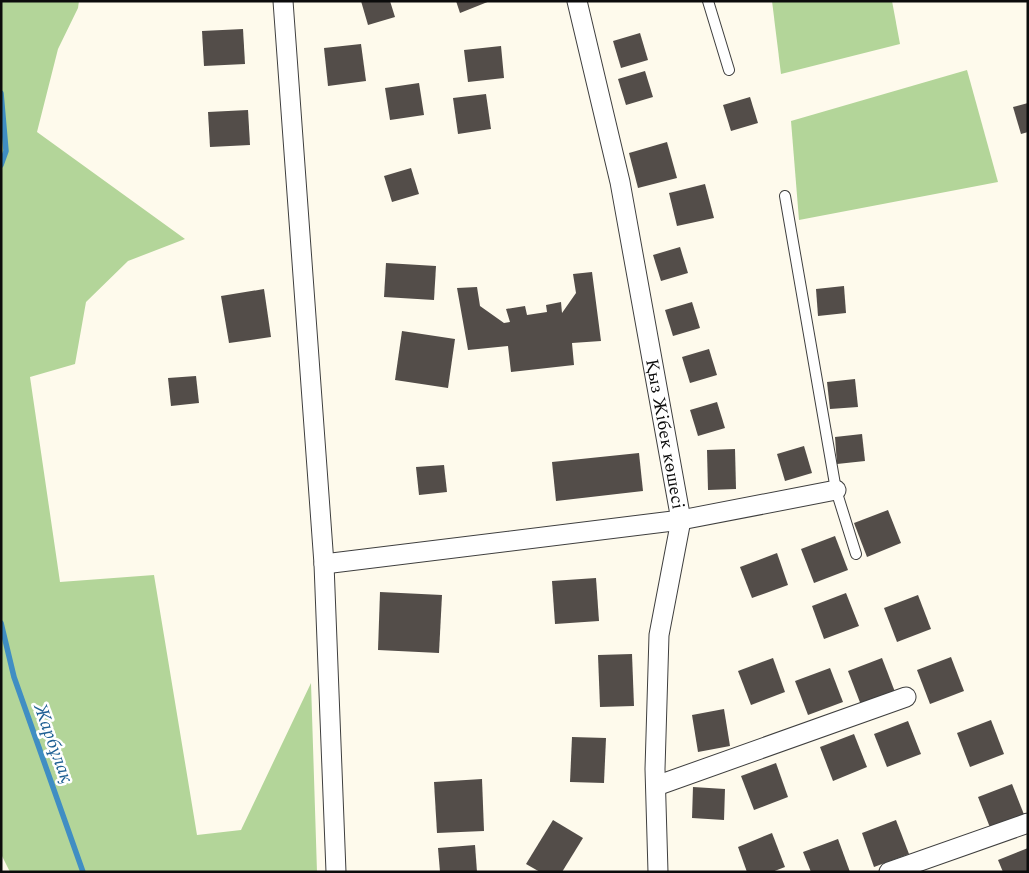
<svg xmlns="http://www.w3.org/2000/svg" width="1029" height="873" font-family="Spectral,serif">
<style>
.forest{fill:#b3d599}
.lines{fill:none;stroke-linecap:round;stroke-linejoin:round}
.stream{stroke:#408ec3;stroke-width:5.5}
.building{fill:#534d49}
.service-casing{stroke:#3f3f3f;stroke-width:12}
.minor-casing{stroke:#3f3f3f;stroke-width:21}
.service{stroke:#fff;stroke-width:10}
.minor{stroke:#fff;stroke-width:19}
.labels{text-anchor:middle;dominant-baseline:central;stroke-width:5;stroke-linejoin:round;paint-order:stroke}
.street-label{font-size:18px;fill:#0c0c0c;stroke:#fff}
.water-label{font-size:19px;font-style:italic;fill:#1f6094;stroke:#fff}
</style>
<rect width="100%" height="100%" fill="#fefaec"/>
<g class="forest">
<path d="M1 1H79L78 8 58 49 37 132 185 239 128 261 86 302 75 364 30 377 60 582 154 575 197 835 241 830 311 683 317 872H10L1 854Z"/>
<path d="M772 1H892L900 44 781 74Z"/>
<path d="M967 70 998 182 799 220 791 121Z"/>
</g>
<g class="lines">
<g class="stream">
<path d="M1 93 6 151 1 165"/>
<path d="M1 623 14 677 83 872"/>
</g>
</g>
<g class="building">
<path d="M361 1H390L395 17 368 25Z"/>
<path d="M456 1H490L460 13Z"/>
<path d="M243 29 245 64 204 66 202 31Z"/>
<path d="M640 33 648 60 621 68 613 41Z"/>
<path d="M361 44 366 81 328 86 324 48Z"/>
<path d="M501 46 504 78 468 82 464 50Z"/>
<path d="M645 71 653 97 626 105 618 79Z"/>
<path d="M419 83 424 115 390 120 385 88Z"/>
<path d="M486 94 491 129 458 134 453 98Z"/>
<path d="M750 97 758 123 731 131 723 105Z"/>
<path d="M1028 103V132L1021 134 1013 107Z"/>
<path d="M248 110 250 145 210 147 208 112Z"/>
<path d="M667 142 677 178 638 188 629 153Z"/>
<path d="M411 168 419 194 392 202 384 176Z"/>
<path d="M705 184 714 218 677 226 669 193Z"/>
<path d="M680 247 688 273 661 281 653 255Z"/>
<path d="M386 263 436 266 434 300 384 297Z"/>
<path d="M592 272 601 341 572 343 574 365 511 372 508 346 468 350 457 288 477 287 480 306 504 323 510 322 506 309 525 306 527 315 547 312 546 305 561 302 562 313 576 293 573 274Z"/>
<path d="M844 286 846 313 818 316 816 289Z"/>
<path d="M264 289 271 337 229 343 221 296Z"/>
<path d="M692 302 700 328 673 336 665 310Z"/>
<path d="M402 331 455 339 448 388 395 380Z"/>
<path d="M709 349 717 375 690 383 682 357Z"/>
<path d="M196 376 199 403 171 406 168 378Z"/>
<path d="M855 379 858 407 830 409 827 382Z"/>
<path d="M717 402 725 428 698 436 690 410Z"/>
<path d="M862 434 865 461 837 464 835 437Z"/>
<path d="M804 446 812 473 785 481 777 454Z"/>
<path d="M735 449 736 489 708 490 707 450Z"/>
<path d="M639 453 643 491 556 501 552 462Z"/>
<path d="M444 465 447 492 419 495 416 467Z"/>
<path d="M888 510 901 543 867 557 854 523Z"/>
<path d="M835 536 848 570 814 583 801 549Z"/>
<path d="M777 553 788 585 752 598 740 567Z"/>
<path d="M596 578 599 621 555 624 552 581Z"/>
<path d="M380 592 442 595 439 653 378 650Z"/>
<path d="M846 593 859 626 824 639 812 606Z"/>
<path d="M918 595 931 629 897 642 884 608Z"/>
<path d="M632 654 634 706 600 707 598 655Z"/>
<path d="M951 657 964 691 930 704 917 670Z"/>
<path d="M773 658 785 692 751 705 738 671Z"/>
<path d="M882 658 895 692 861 705 848 671Z"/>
<path d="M830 668 843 702 808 715 795 681Z"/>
<path d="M724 709 730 746 698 752 692 715Z"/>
<path d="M991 720 1004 754 970 767 957 733Z"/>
<path d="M908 721 921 754 887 767 874 734Z"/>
<path d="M854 734 867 767 833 781 820 747Z"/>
<path d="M572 737 606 738 604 783 570 782Z"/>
<path d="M776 763 788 797 754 810 741 776Z"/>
<path d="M482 779 484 831 437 833 434 782Z"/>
<path d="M1012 784 1025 817 991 830 978 797Z"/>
<path d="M693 787 725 789 724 820 692 818Z"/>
<path d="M553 820 583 838 562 872H540L526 864Z"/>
<path d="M896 820 909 854 874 867 862 833Z"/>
<path d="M772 833 785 867 772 872H747L738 847Z"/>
<path d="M838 839 850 872H811L803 852Z"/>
<path d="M475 845 477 872H440L438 848Z"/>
<path d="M1028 848V872H1003L998 860Z"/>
</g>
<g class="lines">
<g class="service-casing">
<g id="service">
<path d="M708 1 729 70"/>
<path d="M785 196 836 490 856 554"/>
</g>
</g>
<g class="minor-casing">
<g id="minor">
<path d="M283 1 324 564 336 872"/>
<path id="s1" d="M577 1 620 182 681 520 659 635 655 769 658 872"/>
<path d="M324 564 681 520 836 490"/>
<path d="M656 786 906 697"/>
<path d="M889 872 1028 823"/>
</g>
</g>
<use href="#service" class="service"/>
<use href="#minor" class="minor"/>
</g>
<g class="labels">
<g class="street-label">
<text stroke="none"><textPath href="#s1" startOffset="442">Қыз Жібек көшесі</textPath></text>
</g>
<g class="water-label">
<text transform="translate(53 743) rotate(70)">Жарбұлақ</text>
</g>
</g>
<rect width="1029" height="873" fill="none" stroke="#0c0c0c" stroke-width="5"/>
</svg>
